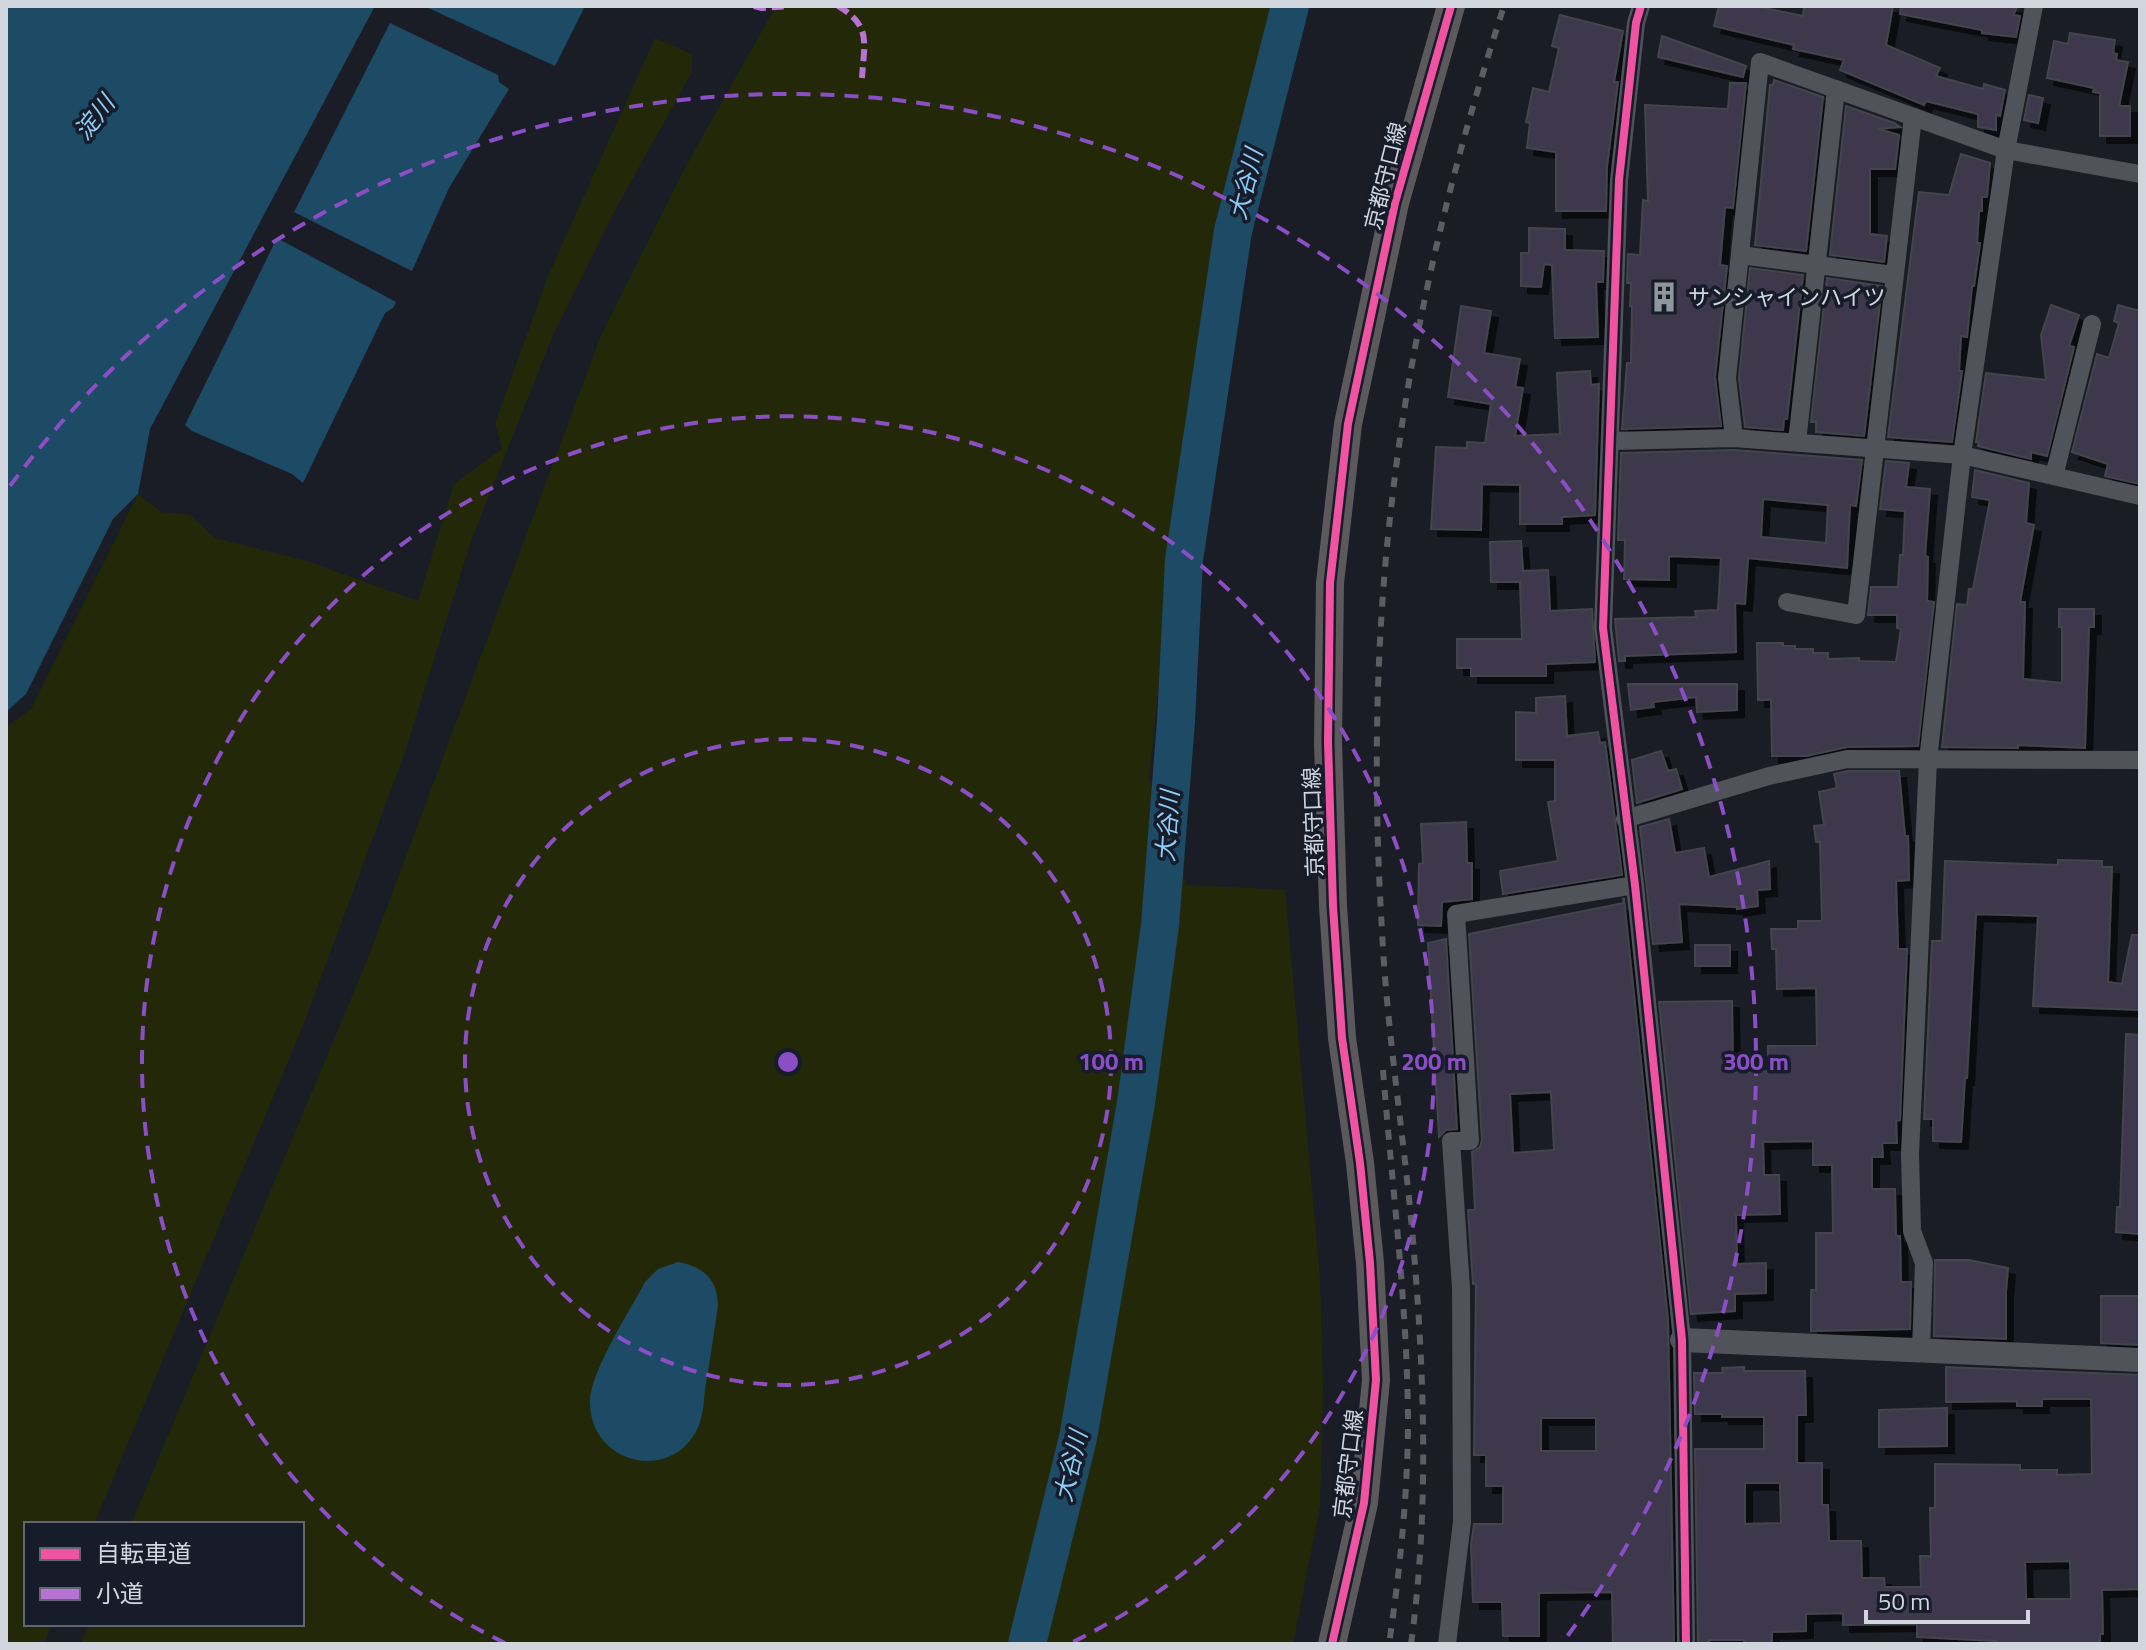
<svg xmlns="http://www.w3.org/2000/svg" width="2146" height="1650" font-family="'Titillium Web','Noto Sans JP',sans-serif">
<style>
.green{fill:#232908}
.water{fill:#1d4a65}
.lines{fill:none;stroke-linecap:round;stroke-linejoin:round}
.river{stroke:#1d4a65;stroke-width:38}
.building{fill:#3c394b;stroke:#43454b;stroke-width:2;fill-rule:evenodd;filter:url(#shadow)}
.street{stroke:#505359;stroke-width:18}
.secondary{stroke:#505359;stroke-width:24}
.primary{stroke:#5b595b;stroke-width:28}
.rail{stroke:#5c5e63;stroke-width:6;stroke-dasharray:10 10;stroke-linecap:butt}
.quiet{stroke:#b673d3;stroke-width:6;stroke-dasharray:12 6;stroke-linecap:butt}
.cycleway-casing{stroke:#161c29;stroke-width:13}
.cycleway{stroke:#f153a3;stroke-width:8}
.ring{fill:none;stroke:#8c4ec5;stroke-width:4;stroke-dasharray:14 10}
.labels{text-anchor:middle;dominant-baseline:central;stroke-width:7;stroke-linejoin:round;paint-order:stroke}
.street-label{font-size:22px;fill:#d1d5de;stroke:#161c29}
.poi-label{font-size:22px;fill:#d1d5de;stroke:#161c29;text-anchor:start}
.water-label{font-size:24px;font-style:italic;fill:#8bcef6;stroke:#161c29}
.centre{fill:#8c4ec5;stroke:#161c29;stroke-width:4}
.ring-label{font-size:24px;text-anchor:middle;font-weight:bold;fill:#8c4ec5;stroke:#161c29;stroke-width:7;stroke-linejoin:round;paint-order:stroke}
</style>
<defs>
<filter id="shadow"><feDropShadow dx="7" dy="7" stdDeviation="0" flood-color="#0009"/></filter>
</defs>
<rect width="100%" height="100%" fill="#1a1d25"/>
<g class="green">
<path d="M776 6H1272L1216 220 1188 406 1149 779 1187 885 1285 890 1320 1279 1323 1386 1320 1507 1293 1644H80L89 1624H302V1524H131L366 963 602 333 686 166Z"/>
<path d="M655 38 692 54V72L613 214 553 335 472 538 404 755 302 1028 94 1524H26V1624H52L44 1644H6V727L31 709 138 494 161 512 190 515 215 538 307 561 418 601 454 484 502 449 495 423 548 276Z"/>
</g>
<g class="water">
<path d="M6 6H375L150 429 138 494 113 519 26 694 6 712Z"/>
<path d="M424 6H585L555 66Z"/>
<path d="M390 23 498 75 499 82 509 89 449 188 412 271 294 212Z"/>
<path d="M277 238 396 302 393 308 385 313 303 483 292 474 192 431 185 425Z"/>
<path d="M678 1262C704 1267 717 1279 718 1305 714 1333 710 1361 705 1389 704 1401 703 1415 699 1425 675 1484 591 1466 590 1403 589 1373 630 1311 645 1282L658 1269Z"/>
</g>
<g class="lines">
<path class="river" d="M1027 1644 1078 1438 1136 1103 1160 925 1176 721 1184 560 1233 231 1290 6"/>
</g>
<g class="building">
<path d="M1719 6H1754L1803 16 1804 6H1893L1886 45 1940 68 1936 76 1983 89 1984 84 2005 90 2000 116 1996 115V130L1978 127V114L1926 101 1924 105 1840 70 1844 60 1793 49 1794 45 1714 26Z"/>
<path d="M1901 6H2018L2013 15 2020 16 2016 37 1982 33V30L1900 14Z"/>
<path d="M1560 15 1623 31 1614 82H1618L1607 166 1606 211H1556V152L1527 148 1530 123 1526 122 1533 88 1549 92 1559 48 1552 46Z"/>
<path d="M2070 33 2115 40 2113 53 2117 54 2116 60 2128 62 2119 106H2130V136H2100V93L2093 92 2094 88 2047 78 2054 41 2068 44Z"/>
<path d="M1662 36 1746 66 1743 77 1658 57Z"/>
<path d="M1774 80 1823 97 1806 251 1755 245 1770 85H1773Z"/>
<path d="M1730 83H1746L1733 208 1725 207 1720 265 1727 266 1715 377 1721 426 1622 429 1627 363H1631L1632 306H1630L1631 283H1627L1628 254 1640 255 1643 200 1648 201 1645 105 1728 109Z"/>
<path d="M2029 95 2043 98 2038 123 2024 120Z"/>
<path d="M1846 106 1894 123 1900 127 1878 129 1899 135 1895 169H1870V234L1887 236 1884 262 1830 255Z"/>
<path d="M1961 154 1990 163 1987 197H1982V211H1979L1977 243H1980L1974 286H1972L1967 337 1961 336 1959 371H1962L1952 442 1888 437 1919 192 1949 195Z"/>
<path d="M1529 228 1565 229V250L1604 251 1603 282H1596L1598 337 1555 338 1552 265 1544 264 1541 287 1521 286V253H1529Z"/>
<path d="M1750 268 1803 275 1787 419H1784L1783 430 1745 427 1739 378Z"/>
<path d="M1827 278 1882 286 1864 436 1816 432V422H1811Z"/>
<path d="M2051 305 2079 315 2069 346 2074 347 2047 456 2031 452V459L1978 446 1979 442H1976L1986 373 2046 380 2041 335Z"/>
<path d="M2118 305 2140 311V484L2105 476 2108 464 2072 452 2097 354 2109 358 2119 323 2114 321Z"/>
<path d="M1461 306 1491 311 1484 353 1520 359 1515 387 1523 388 1515 436 1560 434 1557 373 1590 371 1591 385 1599 384 1595 515 1562 517V524H1520V485L1482 484 1481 530 1431 529 1436 447 1467 448V442L1485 443 1491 404 1448 397Z"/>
<path d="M1734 450 1862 460 1856 506 1850 505 1847 568 1748 558 1745 604 1735 603 1736 652 1625 656V661H1619L1615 619 1696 617 1695 611 1718 610 1721 558 1669 556V580L1624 579 1625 540H1618L1621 453ZM1763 499 1828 505 1826 543 1761 537Z"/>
<path d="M1886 461 1909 463 1906 487 1930 489 1925 556 1928 557 1927 601 1934 602 1918 746 1847 747 1806 756H1772L1771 700H1758L1757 643H1783V646H1795V649H1813V653H1828V659L1859 658V661L1896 662 1901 629 1897 628V615H1868L1871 587H1898L1900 555H1903L1905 511 1880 509Z"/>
<path d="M1975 470 2029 483 2026 523 2034 525 2020 602H2025L2023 679 2062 683V627H2059V609H2094V627H2089L2085 748 2018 745V748L1942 747 1957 604 1967 605 1969 589H1973L1990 500 1972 497Z"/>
<path d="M1521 541 1523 571 1548 570 1550 611 1592 609 1595 662 1546 664V676H1471V668H1457V639H1522L1520 582H1491L1490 542Z"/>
<path d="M1628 684H1737V710L1697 712 1696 697 1653 702 1654 707 1631 710Z"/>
<path d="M1565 696 1567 736 1598 732 1600 743 1605 742 1622 875 1503 894 1500 871 1558 861 1548 802 1555 801V760H1516V712L1536 713V698Z"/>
<path d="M1661 751 1668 771 1676 769 1682 789 1637 803 1632 760Z"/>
<path d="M1848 771H1899L1905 836H1908L1909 880 1896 881 1898 949H1907L1900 1120 1896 1121 1897 1143H1882L1883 1157H1872V1189H1895L1896 1236H1900L1901 1282H1911L1910 1329 1811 1331V1290H1816V1233H1833L1832 1165H1813V1141L1763 1142 1764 1175H1779L1780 1214 1736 1215 1737 1264 1766 1263V1293L1735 1294V1311L1691 1314 1659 1002 1732 1001 1733 1072 1768 1071V1046H1817L1816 988 1777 989 1776 949H1772L1771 929H1798V921H1822L1820 842H1816L1814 826 1824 825 1819 792 1837 788 1834 774Z"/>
<path d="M1669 819 1675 853 1704 848 1709 877 1769 861 1770 889 1757 890 1758 906 1737 909V907L1679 904 1682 942 1653 944 1640 827Z"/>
<path d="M1466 822 1467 863H1472V899L1442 902 1441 926 1418 925 1419 864 1423 863 1421 824Z"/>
<path d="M2058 860 2102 861V867H2112L2108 982 2122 984 2132 935H2140V1010L2033 1006 2038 916 1976 914 1967 1078H1965L1961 1142 1933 1141V1119H1924L1932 941H1942L1945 861 2058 865Z"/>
<path d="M1623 899H1624L1668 1320 1674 1644H1613L1612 1592 1539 1593V1636H1503L1502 1602H1473L1471 1545 1474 1524H1503V1486H1486V1455H1474L1476 1284H1473L1468 1210H1475L1472 1152 1480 1147 1482 1140 1469 934 1624 903ZM1551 1092 1554 1150 1513 1153 1510 1094ZM1541 1418H1596V1451H1541Z"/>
<path d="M1446 939 1457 1129 1446 1130 1439 1137 1428 943Z"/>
<rect x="1695" y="945" width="35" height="21"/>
<path d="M2126 1034 2140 1035V1234L2116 1232 2117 1207H2120Z"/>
<path d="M1935 1260H1969L2008 1268 2006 1291V1339L1934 1336Z"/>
<path d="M2101 1296H2140V1345L2101 1343Z"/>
<path d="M1744 1367V1371H1805L1806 1415H1797V1463H1822V1505H1828L1829 1541H1861L1862 1578H1884L1885 1587H1921L1920 1556H1931L1930 1508H1935V1464L2020 1465V1470H2057V1475L2092 1474 2091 1399H2042V1406H2017V1401L1946 1402V1367L2140 1375V1589L2102 1590 2103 1634H2100V1644H1996V1641L1917 1637V1624L1843 1625V1613L1806 1614V1631L1772 1632V1644H1744V1640H1709V1644H1698L1695 1449H1764V1417H1722V1414H1695L1694 1373H1723L1722 1368ZM1745 1483H1780L1781 1523 1745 1524ZM2070 1561 2071 1599H2026L2025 1562Z"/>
<path d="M1947 1408V1446L1879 1447V1410Z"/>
</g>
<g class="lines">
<g class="street">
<path d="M1641 6 1636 23 1619 180 1603 628 1635 885 1682 1340 1686 1644"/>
<path d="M1740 255 1894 275"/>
<path d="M1734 438 1727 378 1760 62 2006 150 2140 174"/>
<path d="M1611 441 1734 438 1962 455 2140 496"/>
<path d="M1797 442 1836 89"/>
<path d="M2054 476 2092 324"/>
<path d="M1787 602 1856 615 1913 117"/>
<path d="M1625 819 1769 776 1847 759 2140 760"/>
<path d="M1921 1350 1924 1263 1912 1231 1910 1154 1928 760 1962 455 2006 150 2034 6"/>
<path d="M1447 1644 1462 1522 1461 1288 1451 1141H1470L1456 914 1635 885"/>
</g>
<path class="secondary" d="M1682 1340 2140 1360"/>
<path class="primary" d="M1332 1644 1364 1503 1376 1380 1370 1263 1360 1163 1342 1038 1333 906 1328 742 1330 583 1348 424 1395 203 1451 6"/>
<g class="rail">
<path d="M1383 1070C1392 1186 1407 1302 1408 1418 1408 1493 1400 1570 1389 1644"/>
<path d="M1411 1644C1430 1507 1424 1366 1412 1229 1403 1130 1387 1031 1382 931 1373 786 1375 637 1393 492 1412 328 1453 162 1504 6"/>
</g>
<g class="quiet">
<path d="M754 6 762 8 789 6"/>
<path d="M838 6C872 26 864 43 862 78"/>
</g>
<g class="cycleway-casing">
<g id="cycleway">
<path d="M1641 6 1636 23 1619 180 1603 628 1635 885 1682 1340 1686 1644"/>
<path d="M1332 1644 1364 1503 1376 1380 1370 1263 1360 1163 1342 1038 1333 906 1328 742 1330 583 1348 424 1395 203 1451 6"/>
</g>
</g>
<use href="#cycleway" class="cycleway"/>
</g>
<g class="ring">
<circle cx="788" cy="1062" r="323"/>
<path d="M505 1643A646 646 0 1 1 1071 1643"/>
<path d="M10 486A968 968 0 1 1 1566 1638"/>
</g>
<defs>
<g id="building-bare" transform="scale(2.4)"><path d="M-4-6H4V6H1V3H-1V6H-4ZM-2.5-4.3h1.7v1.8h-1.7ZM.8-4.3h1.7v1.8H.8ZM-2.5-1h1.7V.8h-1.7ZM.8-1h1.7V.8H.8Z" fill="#91959d" stroke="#161c29" stroke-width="2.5" paint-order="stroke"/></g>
</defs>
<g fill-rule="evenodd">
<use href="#building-bare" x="1664" y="297"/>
</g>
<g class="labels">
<g class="street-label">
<text transform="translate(1385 176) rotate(-76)">京都守口線</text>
<text transform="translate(1313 822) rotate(-92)">京都守口線</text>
<text transform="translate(1348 1464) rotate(-83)">京都守口線</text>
</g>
<g class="poi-label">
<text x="1688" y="297">サンシャインハイツ</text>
</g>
<g class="water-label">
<text transform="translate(94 117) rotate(-52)">淀川</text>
<text transform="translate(1245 184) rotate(-76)">大谷川</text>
<text transform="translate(1167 826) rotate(-86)">大谷川</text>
<text transform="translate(1070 1466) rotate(-77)">大谷川</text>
</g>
</g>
<circle cx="788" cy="1062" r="12" class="centre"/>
<g class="ring-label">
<text x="1111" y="1070">100 m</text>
<text x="1434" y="1070">200 m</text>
<text x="1756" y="1070">300 m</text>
</g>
<rect width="2146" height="1650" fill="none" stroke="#d1d5de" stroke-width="16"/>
<rect x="24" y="1522" width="280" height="104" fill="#161c29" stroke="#616671" stroke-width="2"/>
<rect x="40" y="1548" width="40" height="12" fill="#f153a3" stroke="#616671" stroke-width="2"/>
<text x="96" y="1562" font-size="24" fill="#d1d5de">自転車道</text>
<rect x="40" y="1588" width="40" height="12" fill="#b673d3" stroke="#616671" stroke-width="2"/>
<text x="96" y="1602" font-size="24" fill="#d1d5de">小道</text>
<path d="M1866 1610v12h162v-12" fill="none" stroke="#d1d5de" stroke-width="4"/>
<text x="1878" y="1610" font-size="24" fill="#d1d5de" stroke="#161c29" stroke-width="6" paint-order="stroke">50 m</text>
</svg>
